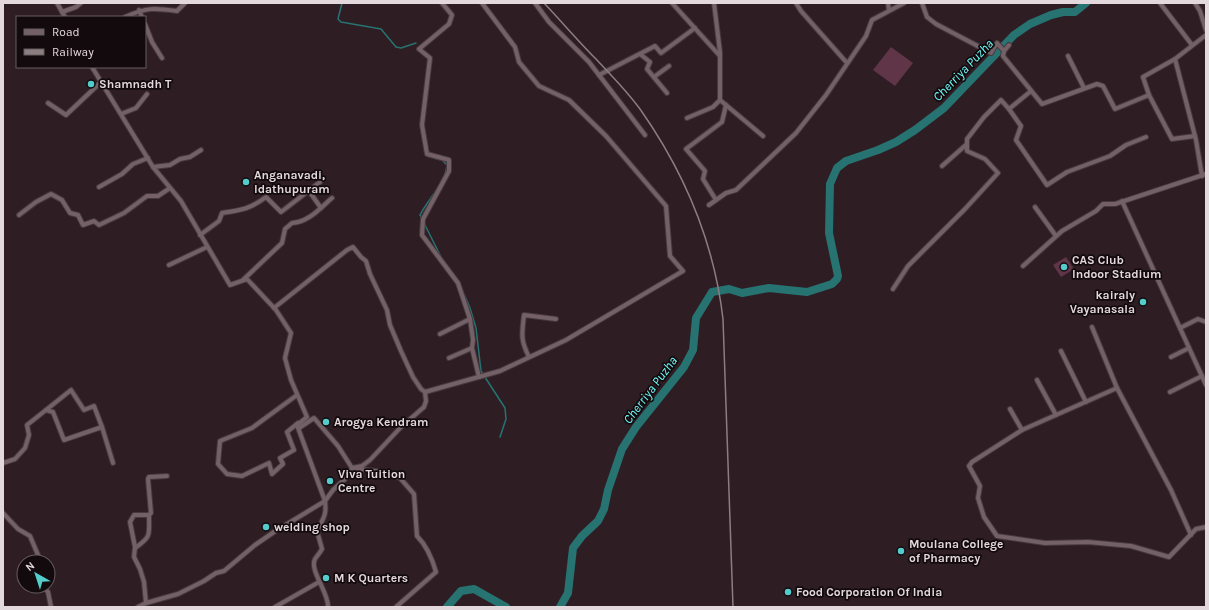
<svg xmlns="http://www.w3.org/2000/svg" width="1209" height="610" font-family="Karla,sans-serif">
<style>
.green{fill:#5f3547}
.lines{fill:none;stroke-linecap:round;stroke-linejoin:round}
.stream{stroke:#267372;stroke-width:1.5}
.river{stroke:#267372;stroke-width:8}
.street-casing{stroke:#473a3f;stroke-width:6}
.street{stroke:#746067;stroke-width:4}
.rail{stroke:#8b7e82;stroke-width:1.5}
.poi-dot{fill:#53cdcb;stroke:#120a0d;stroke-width:1.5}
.labels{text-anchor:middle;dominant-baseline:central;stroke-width:3.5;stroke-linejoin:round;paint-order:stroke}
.poi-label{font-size:12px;font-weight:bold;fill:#e3d8db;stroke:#120a0d;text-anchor:start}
.water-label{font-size:13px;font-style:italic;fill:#6efaf8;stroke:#120a0d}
</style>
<rect width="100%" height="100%" fill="#2e1e24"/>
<g class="green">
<path d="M891 47 913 63 895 86 873 70Z"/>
<path d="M1066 257 1074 269 1061 277 1053 265Z"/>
</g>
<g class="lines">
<g class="stream">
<path d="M342 3 338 19 341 22 381 29 396 47 401 48 416 43"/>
<path d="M423 219 420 215C428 199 445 184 447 165L442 160 430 157 426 155"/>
<path d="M424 223 442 259"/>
<path d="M464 294 470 308 476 328 481 371 505 408 506 419 500 437"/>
</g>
<g class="river">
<path d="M447 607 461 591 474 589 506 607"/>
<path d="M560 607 568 593 573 548 582 536 598 521 604 509 608 490 622 449 636 427 684 367 693 350 696 318 712 292 729 289 742 293 769 288 807 292 832 284 837 279 838 276 829 233 830 184 837 168 846 161 878 150 896 142 915 130 944 108 1014 35 1030 24 1051 15 1063 12H1075L1086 3"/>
</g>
<g class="street-casing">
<g id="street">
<path d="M57 3 65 17"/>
<path d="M442 3 452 15 449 24 419 49 430 58 422 125 427 154 449 160V171L423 219 422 235 458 283 470 319 473 340 472 348 479 377"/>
<path d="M535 3 549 22 589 62 645 135"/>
<path d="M672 3 720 56"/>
<path d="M796 3 801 11 847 63"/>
<path d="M888 3 889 10"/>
<path d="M922 3 927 17 936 24 991 53 997 43 1004 51"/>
<path d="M1160 3 1192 45"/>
<path d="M1195 3 1200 11 1206 30"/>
<path d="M139 10 142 17"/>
<path d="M62 12 76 7 81 3"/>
<path d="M125 17C147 7 155 8 177 11L185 3"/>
<path d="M145 24 152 42 162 58"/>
<path d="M1009 45 1004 51 1003 56 1042 104 1097 84 1103 86 1115 109 1149 95 1143 77 1175 59"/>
<path d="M640 54 650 62 647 69 667 93"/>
<path d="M1068 56 1084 88"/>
<path d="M92 67 153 167 181 201 230 285 247 279 276 310 291 333 285 358 291 380 307 417 297 425 325 501C327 515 323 519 317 531L322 549C320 553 317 556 315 559 309 570 329 593 328 607"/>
<path d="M599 75 655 46 661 53 695 28"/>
<path d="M654 77 669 66"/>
<path d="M1149 95 1172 139 1195 136"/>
<path d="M720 100 763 136"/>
<path d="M48 103 66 115 101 82"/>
<path d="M1009 109 1021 126 1016 140 1047 185 1067 172 1110 156 1126 145 1146 137"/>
<path d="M121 114 136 108 147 94"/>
<path d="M687 118 713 107 720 100V52L714 3"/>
<path d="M942 166 967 144"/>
<path d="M153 167 170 165 180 159 190 157 201 150"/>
<path d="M1202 176 1196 140 1175 59 1206 35"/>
<path d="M99 187 122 174 133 164 148 158"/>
<path d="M309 191 321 208"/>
<path d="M716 200 703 179 705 171 686 149 722 122 726 105"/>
<path d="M1122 201 1206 385"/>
<path d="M709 205 726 193 736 190 796 133 826 95 866 36 872 20 904 3"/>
<path d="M1035 207 1056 236"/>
<path d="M19 215 36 202 51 194 62 200 70 213 78 215 83 225 94 221 99 225 124 213 147 196H158L170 188"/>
<path d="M200 235 219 221 222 213C242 210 250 209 266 197L281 212 320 182"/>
<path d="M169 265 207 247"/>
<path d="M1023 266 1062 231 1096 211 1103 204H1115L1206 174"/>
<path d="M244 279 282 243 285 229 292 223C309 222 320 208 332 198"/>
<path d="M893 289 908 266 965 209 998 173 985 159 967 151V139L984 117 1001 100 1009 109 1031 91"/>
<path d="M274 308 347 250 353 247 361 257 366 261 370 274 387 310 390 325 401 351 413 377 421 389 425 392"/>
<path d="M1092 327 1117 388"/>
<path d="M1180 328 1198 319 1206 322"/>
<path d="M440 334 470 319"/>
<path d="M1061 351 1086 402"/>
<path d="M529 357C520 339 522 334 524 315L556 319"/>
<path d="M1171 357 1189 348"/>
<path d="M449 358 472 348"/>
<path d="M1037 380 1056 415"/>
<path d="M1170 392 1202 376"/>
<path d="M297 395 252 428 220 441 218 464 227 474 242 476 269 463 272 474 283 464 280 458 294 450 287 432 298 423"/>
<path d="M1010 409 1022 430 1117 388 1171 490 1191 535"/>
<path d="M46 410 71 390 84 410 94 406 102 427"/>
<path d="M299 428 314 418 338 446 352 468 383 472 400 478 414 494 417 536C427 546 432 558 436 572L396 607"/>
<path d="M1022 430 972 462 969 466 980 486 978 498 984 517 997 536 1045 543 1088 542 1131 546 1169 557 1196 529 1206 527"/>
<path d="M3 463 15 459 25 448 29 435 27 425 46 410 53 412 64 440 102 427 113 463"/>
<path d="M3 513 18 529 30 536 38 555V562"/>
<path d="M135 548C152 536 149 535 149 515"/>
<path d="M43 586 48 592 51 607"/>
<path d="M146 603 144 582 140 569 134 557 135 547 130 522 134 515H149L151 513 148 479 149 477 167 476"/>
<path d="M138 607 146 603 178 594 204 581 216 573 224 571 255 545 274 532 325 501 333 490 345 479 352 468 362 466 370 460 401 427 424 407 426 401 425 392 500 371 566 340 683 271 670 256 666 206 606 136 569 100 539 86 519 62 515 47 482 3"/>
<path d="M275 607 319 582"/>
</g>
</g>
<use href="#street" class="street"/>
<path class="rail" d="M544 3C562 22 578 41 596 59 611 75 627 91 640 109 685 173 714 242 723 319L733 607"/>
</g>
<g class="poi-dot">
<circle cx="91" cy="84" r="4"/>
<circle cx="246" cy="182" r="4"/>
<circle cx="1064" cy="267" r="4"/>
<circle cx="1143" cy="302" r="4"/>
<circle cx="326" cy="422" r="4"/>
<circle cx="330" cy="481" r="4"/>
<circle cx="266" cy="527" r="4"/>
<circle cx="901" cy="551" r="4"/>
<circle cx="326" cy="578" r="4"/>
<circle cx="788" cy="592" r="4"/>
</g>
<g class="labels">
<g class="poi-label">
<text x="99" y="84">Shamnadh T</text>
<text x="254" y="175">Anganavadi,<tspan x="254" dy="14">Idathupuram</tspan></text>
<text x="1072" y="260">CAS Club<tspan x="1072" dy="14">Indoor Stadium</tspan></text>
<text x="1135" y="295" text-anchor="end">kairaly<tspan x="1135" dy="14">Vayanasala</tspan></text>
<text x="334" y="422">Arogya Kendram</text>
<text x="338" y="474">Viva Tuition<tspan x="338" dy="14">Centre</tspan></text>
<text x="274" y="527">welding shop</text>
<text x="909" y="544">Moulana College<tspan x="909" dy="14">of Pharmacy</tspan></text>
<text x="334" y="578">M K Quarters</text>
<text x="796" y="592">Food Corporation Of India</text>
</g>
<g class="water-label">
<text transform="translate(963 70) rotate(-46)">Cherriya Puzha</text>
<text transform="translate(650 390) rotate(-53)">Cherriya Puzha</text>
</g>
</g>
<rect width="1209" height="610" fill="none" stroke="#e3d8db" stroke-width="8"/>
<rect x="16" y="16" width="130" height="52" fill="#120a0d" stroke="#665c5f"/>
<rect x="24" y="29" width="20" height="6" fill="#746067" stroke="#665c5f"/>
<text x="52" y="36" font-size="12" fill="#e3d8db">Road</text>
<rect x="24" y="49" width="20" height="6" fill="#8b7e82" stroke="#665c5f"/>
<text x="52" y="56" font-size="12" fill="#e3d8db">Railway</text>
<g transform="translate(36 574) rotate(321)"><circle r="19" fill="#120a0d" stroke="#665c5f"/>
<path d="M0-3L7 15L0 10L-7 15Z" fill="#53cdcb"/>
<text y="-6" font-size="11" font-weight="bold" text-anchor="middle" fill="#e3d8db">N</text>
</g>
</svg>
